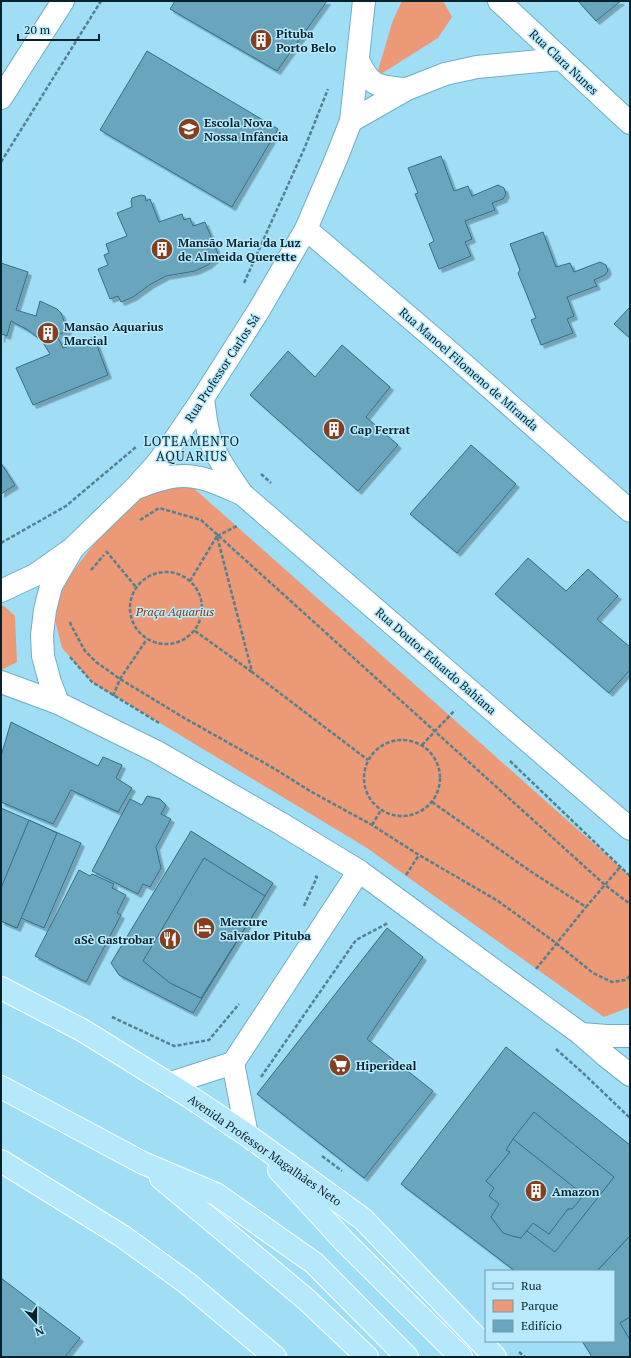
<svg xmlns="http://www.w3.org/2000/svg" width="631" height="1358" font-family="'PT Serif',serif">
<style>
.green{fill:#eb9976}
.building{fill:#69a6bd;stroke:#326f85;filter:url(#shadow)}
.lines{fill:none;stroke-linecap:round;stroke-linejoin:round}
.minor-casing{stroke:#70aec5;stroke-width:24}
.major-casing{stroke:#fff;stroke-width:24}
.path{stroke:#548090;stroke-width:2.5;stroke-dasharray:4 2;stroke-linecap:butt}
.minor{stroke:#fff;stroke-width:22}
.major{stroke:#b5e8fb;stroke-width:22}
.labels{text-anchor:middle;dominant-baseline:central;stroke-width:3;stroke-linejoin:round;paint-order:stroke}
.poi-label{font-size:12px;font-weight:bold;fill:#08222b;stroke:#b8e9fd;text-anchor:start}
.street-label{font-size:12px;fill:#08222b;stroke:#b8e9fd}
.park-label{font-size:12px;font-style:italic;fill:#85370f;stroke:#b8e9fd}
.neighbourhood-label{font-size:13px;letter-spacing:1px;fill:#08222b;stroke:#b8e9fd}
</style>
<defs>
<filter id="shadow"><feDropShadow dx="3.5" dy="3.5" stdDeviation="0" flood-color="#0004"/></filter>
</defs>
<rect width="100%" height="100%" fill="#a0def6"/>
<g class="green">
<path d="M402 1H443L452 17 438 38 376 77 393 20Z"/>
<path d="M189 484 630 876V1007L604 1017 367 848 92 682 62 648 55 620 61 587 97 540 149 487Z"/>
<path d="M1 606H4L15 616 17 662 1 670Z"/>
</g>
<g class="building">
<path d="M175 1H327L277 71 170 9Z"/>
<path d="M578 1H621L596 21Z"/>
<path d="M147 51 278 129 232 207 100 130Z"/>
<path d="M441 156 454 191 468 186 472 196 498 185 504 188 506 194 503 199 492 203 495 210 465 221 472 239 465 242 471 256 439 269 429 244 434 241 415 194 418 193 408 168Z"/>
<path d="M141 195 145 196 146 201 150 199 159 222 182 214 184 220 190 218 193 226 205 222 218 254 215 259 208 265 195 271 166 276 151 284 133 297 121 302 118 296 110 299 98 269 108 265 104 255 109 253 106 244 127 236 117 213 132 207 131 201 132 198Z"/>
<path d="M543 232 556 267 570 263 574 272 600 262 606 265 608 271 605 275 594 280 597 286 567 297 574 316 567 319 573 333 541 345 531 320 536 318 518 273 520 270 510 244Z"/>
<path d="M1 263 28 272 16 310 36 316 40 301 57 309 61 313 68 331 57 335 63 348 94 337 108 375 33 405 16 368 50 354 42 341 28 330 11 321 7 336 2 334 1 339Z"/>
<path d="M630 307V338L614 324Z"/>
<path d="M342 345 390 387 366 417 398 445 358 491 250 395 288 351 315 377Z"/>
<path d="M471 445 516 484 457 553 410 514Z"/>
<path d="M1 463 15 485 1 494Z"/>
<path d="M528 558 566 591 588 569 618 596 597 619 630 647V670L609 693 495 594Z"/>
<path d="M11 722 98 766 103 757 122 765 116 778 132 788 118 812 71 790 53 824 1 802V756Z"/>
<path d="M147 796 160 799 166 805 161 814 171 819 156 847 161 868 150 887 143 884 138 894 92 871 130 799 142 805Z"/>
<path d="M1 808 81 843 44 928 21 918 17 928 1 921Z"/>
<path d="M29 820 57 833 17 928 1 921V888Z"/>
<path d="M191 831 273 883 193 1013 119 975 111 963Z"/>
<path d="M204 858 265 896 201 998 170 983 143 961Z"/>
<path d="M79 870 90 876 92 874 114 884 112 888 126 895 117 913 121 915 86 982 35 956Z"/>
<path d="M387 928 423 957 367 1039 433 1091 364 1178 257 1094Z"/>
<path d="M506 1047 630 1145V1236L597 1271H515L401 1184Z"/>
<path d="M534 1112 614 1177 555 1252 527 1231 513 1139Z"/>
<path d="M513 1139 584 1195 572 1209H568L549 1234 533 1223 521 1238 512 1236 503 1233 491 1217 499 1204 489 1196 494 1188 486 1181 510 1152 506 1150Z"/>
<path d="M630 1236V1357H592L582 1341H614V1271H597Z"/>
<path d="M1 1278 80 1338 65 1357H1Z"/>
<path d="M630 1317V1340L620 1323Z"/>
</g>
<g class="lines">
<g class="minor-casing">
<g id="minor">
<path d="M499 1 630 123"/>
<path d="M358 60C370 87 379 87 407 89"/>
<path d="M1 98 63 1"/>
<path d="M351 121 407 89 445 74 477 67 561 59"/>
<path d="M306 229 444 347 630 511"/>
<path d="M203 398C205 413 206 428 211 442 218 461 231 477 242 494L630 829"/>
<path d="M136 488C150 483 166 476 182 476 202 475 223 486 242 494"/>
<path d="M1 591 35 575 69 551"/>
<path d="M1 682 58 703 157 752 280 823 359 871 581 1034 606 1056 630 1075"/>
<path d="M58 703 50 682 43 656 42 635 45 610 51 586 73 548 135 488 155 466 172 444 203 398 259 310 306 229 336 159 351 121 364 1"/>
<path d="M581 1034 607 1036H630"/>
<path d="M233 1063 247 1135"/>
<path d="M168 1084 233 1063 359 871"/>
</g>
</g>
<g class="major-casing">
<g id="major">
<path d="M1 988 82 1030 190 1097 247 1135 363 1219 495 1357"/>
<path d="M1 1087 143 1163 216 1194 314 1263 407 1357"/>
<path d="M1 1161 122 1236 187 1283 275 1357"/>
<path d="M279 1170 345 1242 461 1357"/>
<path d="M161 1178 307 1300 367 1357"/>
</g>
</g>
<g class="path">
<path d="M1 162 101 1"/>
<path d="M244 283 305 147 328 89"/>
<path d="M261 474 271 483"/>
<path d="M140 520 159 508 201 520 605 885 630 904"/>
<path d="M217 536 237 526"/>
<path d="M1 543 66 506 136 447"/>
<path d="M106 551 136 587"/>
<path d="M91 570 104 555"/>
<circle cx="166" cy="608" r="36"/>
<path d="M190 581 217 536 252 672 368 760"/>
<path d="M70 622 71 625 85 651 96 662 120 679 186 719 275 769 310 791 372 825 419 855 498 901 556 943 593 973 612 982 625 980 630 976"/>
<path d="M195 631 252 672"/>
<path d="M70 657 92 682 159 723"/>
<path d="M113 696 120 679 147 639"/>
<circle cx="402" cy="778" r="38"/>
<path d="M422 745 455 710"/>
<path d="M510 761 630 876"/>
<path d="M432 802 533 873 586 907 621 866"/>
<path d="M372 825 381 810"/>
<path d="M406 875 419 855"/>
<path d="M304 906 317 877 315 876"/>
<path d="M536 969 586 907"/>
<path d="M112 1017 174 1046 209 1040 239 1004"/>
<path d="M556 1049 584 1074 630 1118"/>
<path d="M261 1077 356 940 388 923"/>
<path d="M322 1156 342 1171"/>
<path d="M519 1352 525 1357"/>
</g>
<use href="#minor" class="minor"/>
<use href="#major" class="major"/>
</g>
<defs>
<g id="building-disc" transform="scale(1.15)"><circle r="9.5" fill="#863f1e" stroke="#b8e9fd"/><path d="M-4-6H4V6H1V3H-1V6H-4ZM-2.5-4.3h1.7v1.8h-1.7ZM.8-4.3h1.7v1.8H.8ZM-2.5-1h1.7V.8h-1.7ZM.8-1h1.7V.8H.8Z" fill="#fff"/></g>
<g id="school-disc" transform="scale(1.15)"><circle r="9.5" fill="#863f1e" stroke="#b8e9fd"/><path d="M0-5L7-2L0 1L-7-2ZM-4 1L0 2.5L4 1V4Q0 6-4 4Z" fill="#fff"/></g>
<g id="hotel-disc" transform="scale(1.15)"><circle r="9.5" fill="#863f1e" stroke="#b8e9fd"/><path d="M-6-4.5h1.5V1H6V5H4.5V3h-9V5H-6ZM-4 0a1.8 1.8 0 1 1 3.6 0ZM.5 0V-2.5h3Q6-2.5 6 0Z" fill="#fff"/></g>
<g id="restaurant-disc" transform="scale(1.15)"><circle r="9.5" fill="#863f1e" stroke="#b8e9fd"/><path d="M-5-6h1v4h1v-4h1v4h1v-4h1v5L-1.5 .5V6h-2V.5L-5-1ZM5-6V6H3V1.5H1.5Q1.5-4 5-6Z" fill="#fff"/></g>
<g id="supermarket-disc" transform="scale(1.15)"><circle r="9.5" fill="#863f1e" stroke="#b8e9fd"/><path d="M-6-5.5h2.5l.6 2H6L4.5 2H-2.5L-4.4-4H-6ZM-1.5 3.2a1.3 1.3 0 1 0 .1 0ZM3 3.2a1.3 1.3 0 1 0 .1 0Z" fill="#fff"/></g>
</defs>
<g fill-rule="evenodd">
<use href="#building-disc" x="261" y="40"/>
<use href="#school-disc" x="189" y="129"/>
<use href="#building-disc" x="162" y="249"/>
<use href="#building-disc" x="48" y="333"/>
<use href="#building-disc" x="334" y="429"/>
<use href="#hotel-disc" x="204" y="928"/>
<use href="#restaurant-disc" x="170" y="939"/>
<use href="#supermarket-disc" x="340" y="1065"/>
<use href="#building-disc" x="536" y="1191"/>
</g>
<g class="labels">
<g class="poi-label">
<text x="276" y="33">Pituba<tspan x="276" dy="14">Porto Belo</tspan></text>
<text x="204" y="122">Escola Nova<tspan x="204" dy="14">Nossa Infância</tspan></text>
<text x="178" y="242">Mansão Maria da Luz<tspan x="178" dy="14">de Almeida Querette</tspan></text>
<text x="64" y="326">Mansão Aquarius<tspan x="64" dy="14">Marcial</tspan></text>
<text x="350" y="429">Cap Ferrat</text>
<text x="220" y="921">Mercure<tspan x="220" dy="14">Salvador Pituba</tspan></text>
<text x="154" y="939" text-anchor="end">aSè Gastrobar</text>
<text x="356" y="1065">Hiperideal</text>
<text x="552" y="1191">Amazon</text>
</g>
<g class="street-label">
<text transform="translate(564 62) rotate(43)">Rua Clara Nunes</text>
<text transform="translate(222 368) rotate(-57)">Rua Professor Carlos Sá</text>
<text transform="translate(469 369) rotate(41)">Rua Manoel Filomeno de Miranda</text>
<text transform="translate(436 661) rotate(41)">Rua Doutor Eduardo Bahiana</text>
<text transform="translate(265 1150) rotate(35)">Avenida Professor Magalhães Neto</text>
</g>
<g class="park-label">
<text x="175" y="611">Praça Aquarius</text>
</g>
<g class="neighbourhood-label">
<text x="192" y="441">LOTEAMENTO<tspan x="192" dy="15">AQUARIUS</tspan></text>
</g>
</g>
<rect width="631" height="1358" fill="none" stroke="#08222b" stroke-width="4"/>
<rect x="485" y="1270" width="130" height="72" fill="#b8e9fd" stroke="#7299a9"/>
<rect x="493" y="1283" width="20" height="6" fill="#b5e8fb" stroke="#7299a9"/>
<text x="521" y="1290" font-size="12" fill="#08222b">Rua</text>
<rect x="493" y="1300" width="20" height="12" fill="#eb9976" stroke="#7299a9"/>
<text x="521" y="1310" font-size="12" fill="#08222b">Parque</text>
<rect x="493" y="1320" width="20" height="12" fill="#69a6bd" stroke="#7299a9"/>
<text x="521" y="1330" font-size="12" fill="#08222b">Edifício</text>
<g transform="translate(36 1322) rotate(159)" stroke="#b8e9fd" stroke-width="3" paint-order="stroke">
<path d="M0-3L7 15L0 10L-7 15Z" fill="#08222b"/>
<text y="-6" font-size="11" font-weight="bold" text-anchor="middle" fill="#08222b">N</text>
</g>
<path d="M18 34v6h81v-6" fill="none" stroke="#08222b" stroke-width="2"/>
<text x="24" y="34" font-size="12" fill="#08222b" stroke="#b8e9fd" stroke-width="3" paint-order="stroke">20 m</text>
</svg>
